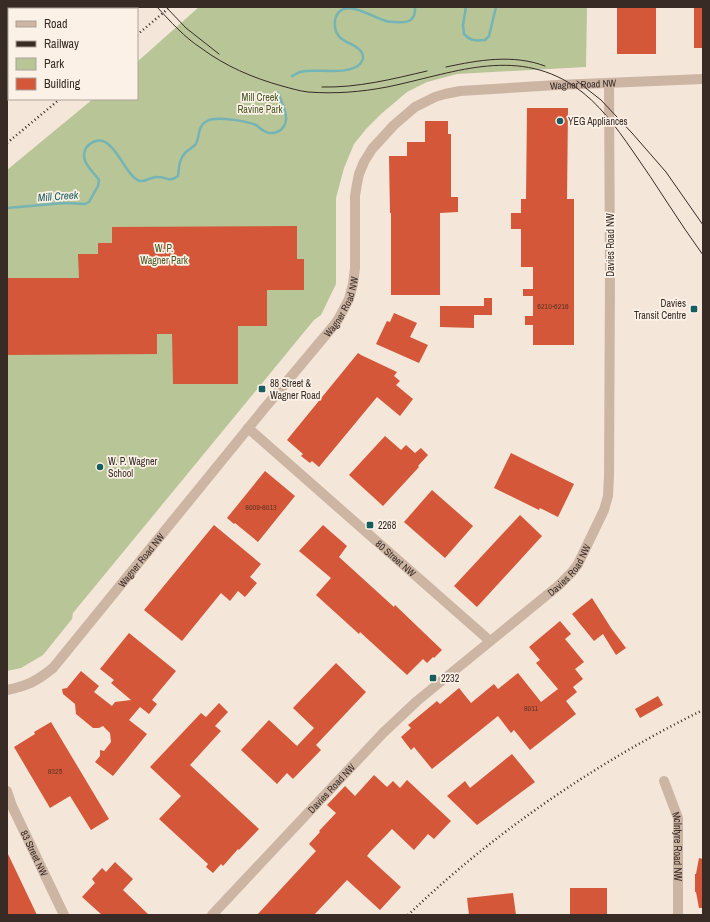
<svg xmlns="http://www.w3.org/2000/svg" width="710" height="922" font-family="'Archivo Narrow',sans-serif">
<style>
.green{fill:#b7c597}
.lines{fill:none;stroke-linecap:round;stroke-linejoin:round}
.stream{stroke:#75b4b4;stroke-width:2.5}
.building{fill:#d35738}
.minor{stroke:#cdb5a4;stroke-width:10}
.tram{stroke:#382b26;stroke-width:1}
.rail{stroke:#382b26;stroke-width:2.5;stroke-dasharray:1 3;stroke-linecap:butt}
.poi-dot{fill:#175c5e;stroke:#fbf1e6;stroke-width:1.5}
.labels{text-anchor:middle;dominant-baseline:central;stroke-width:3.5;stroke-linejoin:round;paint-order:stroke}
.number-label{font-size:8px;fill:#5f362a}
.street-label{font-size:10px;fill:#382b26;stroke:#fbf1e6}
.park-label{font-size:10px;fill:#495927;stroke:#fbf1e6}
.poi-label{font-size:10px;fill:#382b26;stroke:#fbf1e6;text-anchor:start}
.water-label{font-size:11px;font-style:italic;fill:#175c5e;stroke:#fbf1e6}
</style>
<rect width="100%" height="100%" fill="#f4e6d9"/>
<path class="green" d="M199 7H587L586 67 457 74 427 82 407 92 381 114 366 129 354 144 344 168 336 198V284L321 315 314 320 73 613 72 619 43 655 21 668 7 671V170L93 99H137V62Z"/>
<g class="lines">
<g class="stream">
<path d="M466 7 463 25 464 34C471 41 475 41 485 40L489 36 496 7"/>
<path d="M292 76C295 75 297 73 300 72 315 68 349 76 360 64 361 63 362 61 363 59 363 57 363 55 362 53 357 42 336 44 335 26 334 21 336 15 339 12 351 1 373 18 386 21 389 22 392 22 395 22 407 23 416 22 415 7"/>
<path d="M7 208 64 203 85 204 89 202 98 186 99 180C92 170 79 161 86 148 89 144 92 142 96 141 115 136 125 177 140 181 146 182 152 176 158 177 167 177 169 183 178 176 179 168 179 159 185 153 188 150 192 148 195 145 201 137 196 127 207 121 216 116 247 121 256 125 260 128 264 132 269 133 279 134 287 127 286 116 285 109 281 100 278 93"/>
</g>
</g>
<g class="building">
<rect x="617" y="7" width="39" height="47"/>
<rect x="694" y="7" width="9" height="41"/>
<path d="M527 108H568L567 199H574V345H533V325H525V316H533V296H523V289H533V267H521V229H511V213H521V199H526Z"/>
<path d="M425 121H448V134H451V197H458V212L440 213V295H391V213H390L389 156H407V142H425Z"/>
<path d="M297 226V259H304V290H267V326H238V384H173L172 334H157V354L7 355V278H79L78 254H98V243H112V227Z"/>
<path d="M484 298H492V315H474V328L440 327V306H484Z"/>
<path d="M394 313 417 323 410 337 428 345 419 363 376 344 385 325 387 321 390 322Z"/>
<path d="M358 353 361 355 397 372 394 376 400 381 396 385 413 399 400 416 377 397 319 467 312 461 310 463 301 456 303 454 287 440Z"/>
<path d="M385 436 401 450 406 445 415 453 421 448 428 455 418 466 419 467 383 506 349 475Z"/>
<path d="M511 453 574 484 558 517 540 508 539 510 494 488Z"/>
<path d="M265 471 295 496 258 542 235 523 234 524 227 518Z"/>
<path d="M432 490 473 526 445 558 404 522Z"/>
<path d="M520 515 542 536 477 607 454 586Z"/>
<path d="M214 525 261 564 250 577 257 583 245 597 238 591 230 601 221 593 182 641 144 610Z"/>
<path d="M323 525 347 546 339 557 394 607 395 605 442 650 434 658 433 657 427 663 423 659 407 675 360 632 359 634 316 595 331 578 299 551Z"/>
<path d="M592 598 611 628 626 648 616 655 603 634 594 641 572 614Z"/>
<path d="M560 621 571 634 565 639 584 662 575 669 583 679 573 687 577 692 566 701 576 714 530 750 514 730 511 733 498 716 432 769 414 747 411 750 401 737 411 728 408 725 437 701 440 704 459 688 471 703 494 684 498 689 518 673 541 702 558 689 536 663 540 660 529 647Z"/>
<path d="M129 633 176 671 152 700 157 704 149 714 140 707 129 720 147 734 113 776 95 762 100 756V750L104 751 111 742 110 733 103 726 99 728H93L76 714 75 704 63 694 62 689 67 688 81 671 99 686 94 692 112 706 115 702 131 700 111 683 114 680 100 669Z"/>
<path d="M336 663 366 692 316 745 321 750 293 779 287 773 277 784 241 750 269 720 297 746 314 728 293 708Z"/>
<path d="M658 696 663 705 640 718 635 709Z"/>
<path d="M219 703 228 712 215 726 221 731 190 765 259 829 239 850 238 849 223 866 221 864 213 873 206 867 208 864 159 819 181 796 150 767 201 713 206 717Z"/>
<path d="M51 722 109 819 91 830 70 796 50 808 14 747 35 734 34 732Z"/>
<path d="M512 754 535 782 477 825 447 796 465 781 470 788Z"/>
<path d="M374 775 387 787 393 781 400 788 407 780 451 821 434 839 428 834 414 850 392 829 370 852 367 856 401 887 380 910 347 880 314 915H257L316 851 309 844 320 832 319 831 336 813 327 805 345 786 355 796Z"/>
<path d="M7 852 37 915H7Z"/>
<path d="M699 858 703 859V908H699L696 892H695V874H696Z"/>
<path d="M115 862 133 879 123 890 149 915H102L82 897 95 883 92 879 102 868 106 872Z"/>
<rect x="570" y="888" width="37" height="27"/>
<path d="M513 893 516 915H469L467 898Z"/>
</g>
<g class="lines">
<g class="minor">
<path id="s1" d="M248 428 490 641"/>
<path id="s2" d="M7 690C27 686 37 681 53 668L263 410 335 324 339 318 349 299 353 284 355 268V196L357 184 359 174 364 162 372 149 394 125 415 107 435 97 445 94 460 91 557 85 703 79"/>
<path id="s3" d="M664 781 678 818V915"/>
<path id="s4" d="M7 791 12 806 64 915"/>
<path id="s5" d="M212 915 383 733 417 701 558 586 572 572 578 564 604 510 608 496 609 476 610 274 609 83"/>
</g>
<g class="tram">
<path d="M157 7C171 22 184 37 201 48 225 66 253 78 282 86 290 88 299 91 308 92 335 94 361 92 387 87 451 74 514 46 574 86 599 103 616 127 632 150 657 185 678 221 703 255"/>
<path d="M166 7 186 28 219 54"/>
<path d="M446 67C479 60 513 54 545 66"/>
<path d="M577 81 587 89 601 100 632 133 666 172 703 225"/>
<path d="M322 87C357 88 393 79 427 71"/>
</g>
<g class="rail">
<path d="M137 35 170 7"/>
<path d="M7 143 60 99"/>
<path d="M408 915C493 833 597 762 703 710"/>
</g>
</g>
<g class="poi-dot">
<circle cx="560" cy="121" r="4"/>
<rect x="690" y="305" width="8" height="8" rx="2"/>
<rect x="258" y="385" width="8" height="8" rx="2"/>
<circle cx="100" cy="467" r="4"/>
<rect x="366" y="521" width="8" height="8" rx="2"/>
<rect x="429" y="674" width="8" height="8" rx="2"/>
</g>
<g class="labels">
<g class="number-label">
<text x="553" y="306">6210-6216</text>
<text x="261" y="507">8009-8013</text>
<text x="531" y="708">8011</text>
<text x="55" y="771">8325</text>
</g>
<g class="street-label">
<text stroke="none"><textPath href="#s2" startOffset="911">Wagner Road NW</textPath></text>
<text transform="translate(610 245) rotate(-90)">Davies Road NW</text>
<text stroke="none"><textPath href="#s2" startOffset="515">Wagner Road NW</textPath></text>
<text stroke="none"><textPath href="#s1" startOffset="197">80 Street NW</textPath></text>
<text stroke="none"><textPath href="#s2" startOffset="191">Wagner Road NW</textPath></text>
<text stroke="none"><textPath href="#s5" startOffset="498">Davies Road NW</textPath></text>
<text stroke="none"><textPath href="#s5" startOffset="174">Davies Road NW</textPath></text>
<text stroke="none"><textPath href="#s3" startOffset="68">McIntyre Road NW</textPath></text>
<text stroke="none"><textPath href="#s4" startOffset="68">83 Street NW</textPath></text>
</g>
<g class="park-label">
<text x="260" y="97">Mill Creek<tspan x="260" dy="12">Ravine Park</tspan></text>
<text x="164" y="248">W. P.<tspan x="164" dy="12">Wagner Park</tspan></text>
</g>
<g class="poi-label">
<text x="568" y="121">YEG Appliances</text>
<text x="686" y="303" text-anchor="end">Davies<tspan x="686" dy="12">Transit Centre</tspan></text>
<text x="270" y="383">88 Street &amp;<tspan x="270" dy="12">Wagner Road</tspan></text>
<text x="108" y="461">W. P. Wagner<tspan x="108" dy="12">School</tspan></text>
<text x="378" y="525">2268</text>
<text x="441" y="678">2232</text>
</g>
<g class="water-label">
<text transform="translate(58 196) rotate(-4)">Mill Creek</text>
</g>
</g>
<rect width="710" height="922" fill="none" stroke="#382b26" stroke-width="16"/>
<rect x="8" y="8" width="130" height="92" fill="#fbf1e6" stroke="#ada299"/>
<rect x="16" y="21" width="20" height="6" fill="#cdb5a4" stroke="#ada299"/>
<text x="44" y="28" font-size="12" fill="#382b26">Road</text>
<rect x="16" y="41" width="20" height="6" fill="#382b26" stroke="#ada299"/>
<text x="44" y="48" font-size="12" fill="#382b26">Railway</text>
<rect x="16" y="58" width="20" height="12" fill="#b7c597" stroke="#ada299"/>
<text x="44" y="68" font-size="12" fill="#382b26">Park</text>
<rect x="16" y="78" width="20" height="12" fill="#d35738" stroke="#ada299"/>
<text x="44" y="88" font-size="12" fill="#382b26">Building</text>
</svg>
